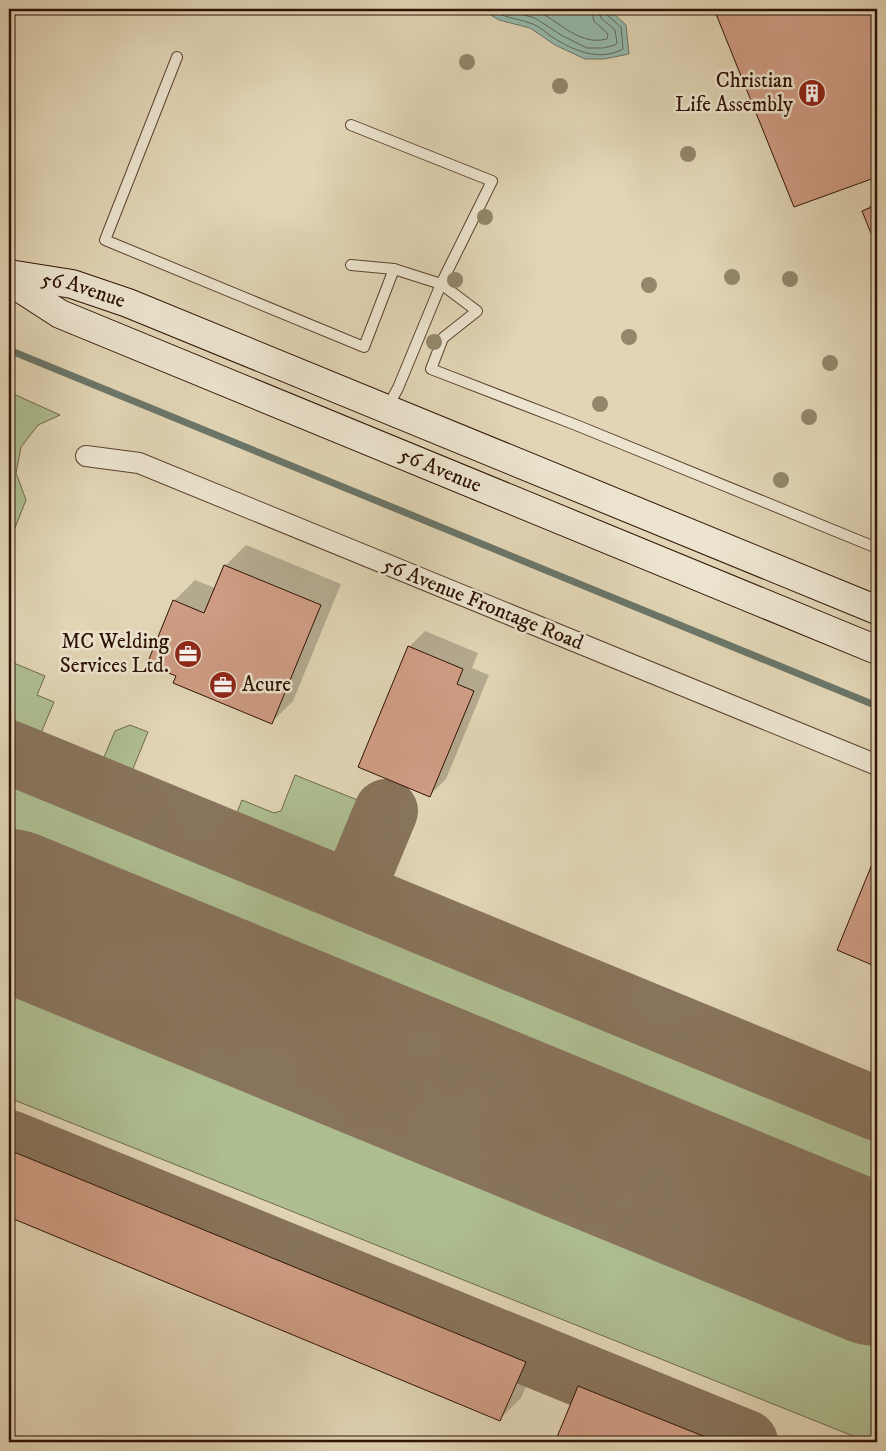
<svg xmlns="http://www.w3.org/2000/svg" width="886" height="1451" font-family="'IM FELL DW Pica',serif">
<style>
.green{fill:#aebe91;stroke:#6e684a}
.water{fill:#94b9ac;stroke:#6b7669}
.shadow{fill:#0003}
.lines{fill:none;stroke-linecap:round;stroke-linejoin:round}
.shore{stroke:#616658;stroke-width:1}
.stream{stroke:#6b7669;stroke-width:7}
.taxiway{stroke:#88745c;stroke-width:64}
.runway{stroke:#88745c;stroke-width:160}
.building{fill:#cf9d84;stroke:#2e1204}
.lane-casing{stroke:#5b4330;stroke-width:12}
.street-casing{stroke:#5b4330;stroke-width:22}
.secondary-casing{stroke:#2e1204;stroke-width:30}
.lane{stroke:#ece4cf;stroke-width:10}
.street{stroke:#ece4cf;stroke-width:20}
.secondary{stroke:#ece4cf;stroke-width:28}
.tree{fill:#93866b}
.labels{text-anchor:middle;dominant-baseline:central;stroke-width:5;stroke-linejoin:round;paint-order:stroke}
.poi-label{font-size:21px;fill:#2e1204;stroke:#ece4cf;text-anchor:end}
.street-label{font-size:21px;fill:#2e1204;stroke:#ece4cf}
</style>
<rect width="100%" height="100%" fill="#e1d5b5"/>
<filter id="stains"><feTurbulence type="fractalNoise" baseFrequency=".004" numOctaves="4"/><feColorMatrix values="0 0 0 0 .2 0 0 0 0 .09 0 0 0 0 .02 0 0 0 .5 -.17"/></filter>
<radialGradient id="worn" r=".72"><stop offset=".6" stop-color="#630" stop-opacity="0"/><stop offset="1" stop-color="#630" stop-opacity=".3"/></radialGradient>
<g class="green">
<path d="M9 392 60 415 38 425 21 447 16 473 26 500 9 543Z"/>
<path d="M9 661 45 676 37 695 54 702 39 738 9 726Z"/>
<path d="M130 725 148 732 130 776 101 764 115 731Z"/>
<path d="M9 765 877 1122V1220L9 863Z"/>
<path d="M295 775 365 803 372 817 351 868 234 820 242 800 274 813 281 811Z"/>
<path d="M19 956 877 1310V1442H868L9 1098V982Z"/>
</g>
<path class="water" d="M481 9H604L612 12 626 25 629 54 604 59H585L555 45 530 28 499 20Z"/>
<g class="shadow">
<path d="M715 9H877V176L794 206Z"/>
<path d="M877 198V244L863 212Z"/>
<path d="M246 545 341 584 293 701 272 722 178 675 174 601 195 580 215 588 225 566Z"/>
<path d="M425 631 478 653 472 668 489 675 446 779 430 795 409 647Z"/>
<path d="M877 855V966L838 950Z"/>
<path d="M9 1121 546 1341 521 1398 500 1419 9 1215Z"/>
<path d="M600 1366 790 1442H557L579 1387Z"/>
</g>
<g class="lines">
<g class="shore">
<path d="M490 9C504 18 515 18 530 23 540 26 548 35 557 40 577 52 601 61 623 49L621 27 606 14 604 9"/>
<path d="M502 9 535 18 561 35 587 48H603L615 45 617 43 615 30 601 18 598 9"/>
<path d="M530 9C557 16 576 47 607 39L608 34 594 21 591 9"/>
</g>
<path class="stream" d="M9 350 877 706"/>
<g class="taxiway">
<path d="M9 752 877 1109"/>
<path d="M352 893 386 811"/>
<path d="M9 936 18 913"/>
<path d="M9 1142 746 1442"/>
</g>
<path class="runway" d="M9 909 877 1266"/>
</g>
<g class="building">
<path d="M714 9H877V177L794 207Z"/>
<path d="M877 205V248L862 211Z"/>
<path d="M224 565 321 605 272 724 173 683 176 676 147 664 173 600 204 613Z"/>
<path d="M408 646 463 669 457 684 474 691 430 797 358 767Z"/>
<path d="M877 852V967L837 950Z"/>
<path d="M9 1150 526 1362 500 1421 9 1217Z"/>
<path d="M578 1386 718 1442H555Z"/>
</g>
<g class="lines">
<g class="lane-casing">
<g id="lane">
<path d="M177 57 105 240 364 347 394 269"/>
<path d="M351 125 492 181 441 284 398 388 387 408"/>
<path d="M351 265 394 269 441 284 477 311 443 338 431 369 576 425 877 548"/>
</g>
</g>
<g class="street-casing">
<path id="street" d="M86 456 139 463 877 765"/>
</g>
<g class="secondary-casing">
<g id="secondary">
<path id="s1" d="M9 274 72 284 128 303 877 610"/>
<path id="s2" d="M9 281 60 314 877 650"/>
</g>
</g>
<use href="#lane" class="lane"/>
<use href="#street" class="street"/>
<use href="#secondary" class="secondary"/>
</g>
<g class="tree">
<circle cx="467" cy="62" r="8"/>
<circle cx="560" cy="86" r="8"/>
<circle cx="688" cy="154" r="8"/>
<circle cx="485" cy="217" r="8"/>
<circle cx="732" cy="277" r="8"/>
<circle cx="790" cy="279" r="8"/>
<circle cx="455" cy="280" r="8"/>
<circle cx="649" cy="285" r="8"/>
<circle cx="629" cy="337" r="8"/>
<circle cx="434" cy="342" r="8"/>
<circle cx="830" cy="363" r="8"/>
<circle cx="600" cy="404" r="8"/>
<circle cx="809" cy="417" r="8"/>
<circle cx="781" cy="480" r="8"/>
</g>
<defs>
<g id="building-disc" transform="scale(1.4375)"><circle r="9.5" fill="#8f2418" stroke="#ece4cf"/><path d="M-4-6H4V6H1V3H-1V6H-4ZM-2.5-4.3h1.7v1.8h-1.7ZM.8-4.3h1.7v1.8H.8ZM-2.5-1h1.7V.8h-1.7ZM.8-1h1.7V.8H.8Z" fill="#fff"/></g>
<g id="office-disc" transform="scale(1.4375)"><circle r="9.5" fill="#8f2418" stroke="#ece4cf"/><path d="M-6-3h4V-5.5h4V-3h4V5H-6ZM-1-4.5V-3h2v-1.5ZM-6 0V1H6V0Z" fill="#fff"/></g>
</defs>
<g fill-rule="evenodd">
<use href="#building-disc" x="812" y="93"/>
<use href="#office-disc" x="188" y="654"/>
<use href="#office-disc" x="223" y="685"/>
</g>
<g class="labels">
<g class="poi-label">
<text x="793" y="81">Christian<tspan x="793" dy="24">Life Assembly</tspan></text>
<text x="169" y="642">MC Welding<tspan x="169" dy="24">Services Ltd.</tspan></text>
<text x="242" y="685" text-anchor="start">Acure</text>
</g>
<g class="street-label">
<text stroke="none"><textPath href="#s1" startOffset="76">56 Avenue</textPath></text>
<text stroke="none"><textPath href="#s2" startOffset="472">56 Avenue</textPath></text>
<text transform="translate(483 604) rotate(22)">56 Avenue Frontage Road</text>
</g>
</g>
<rect width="886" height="1451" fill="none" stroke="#e1d5b5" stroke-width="30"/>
<rect x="10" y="10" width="866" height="1431" fill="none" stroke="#2e1204" stroke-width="2.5"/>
<rect x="15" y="15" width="856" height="1421" fill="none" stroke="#2e1204"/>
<rect width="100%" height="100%" filter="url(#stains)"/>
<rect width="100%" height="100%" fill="url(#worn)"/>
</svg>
